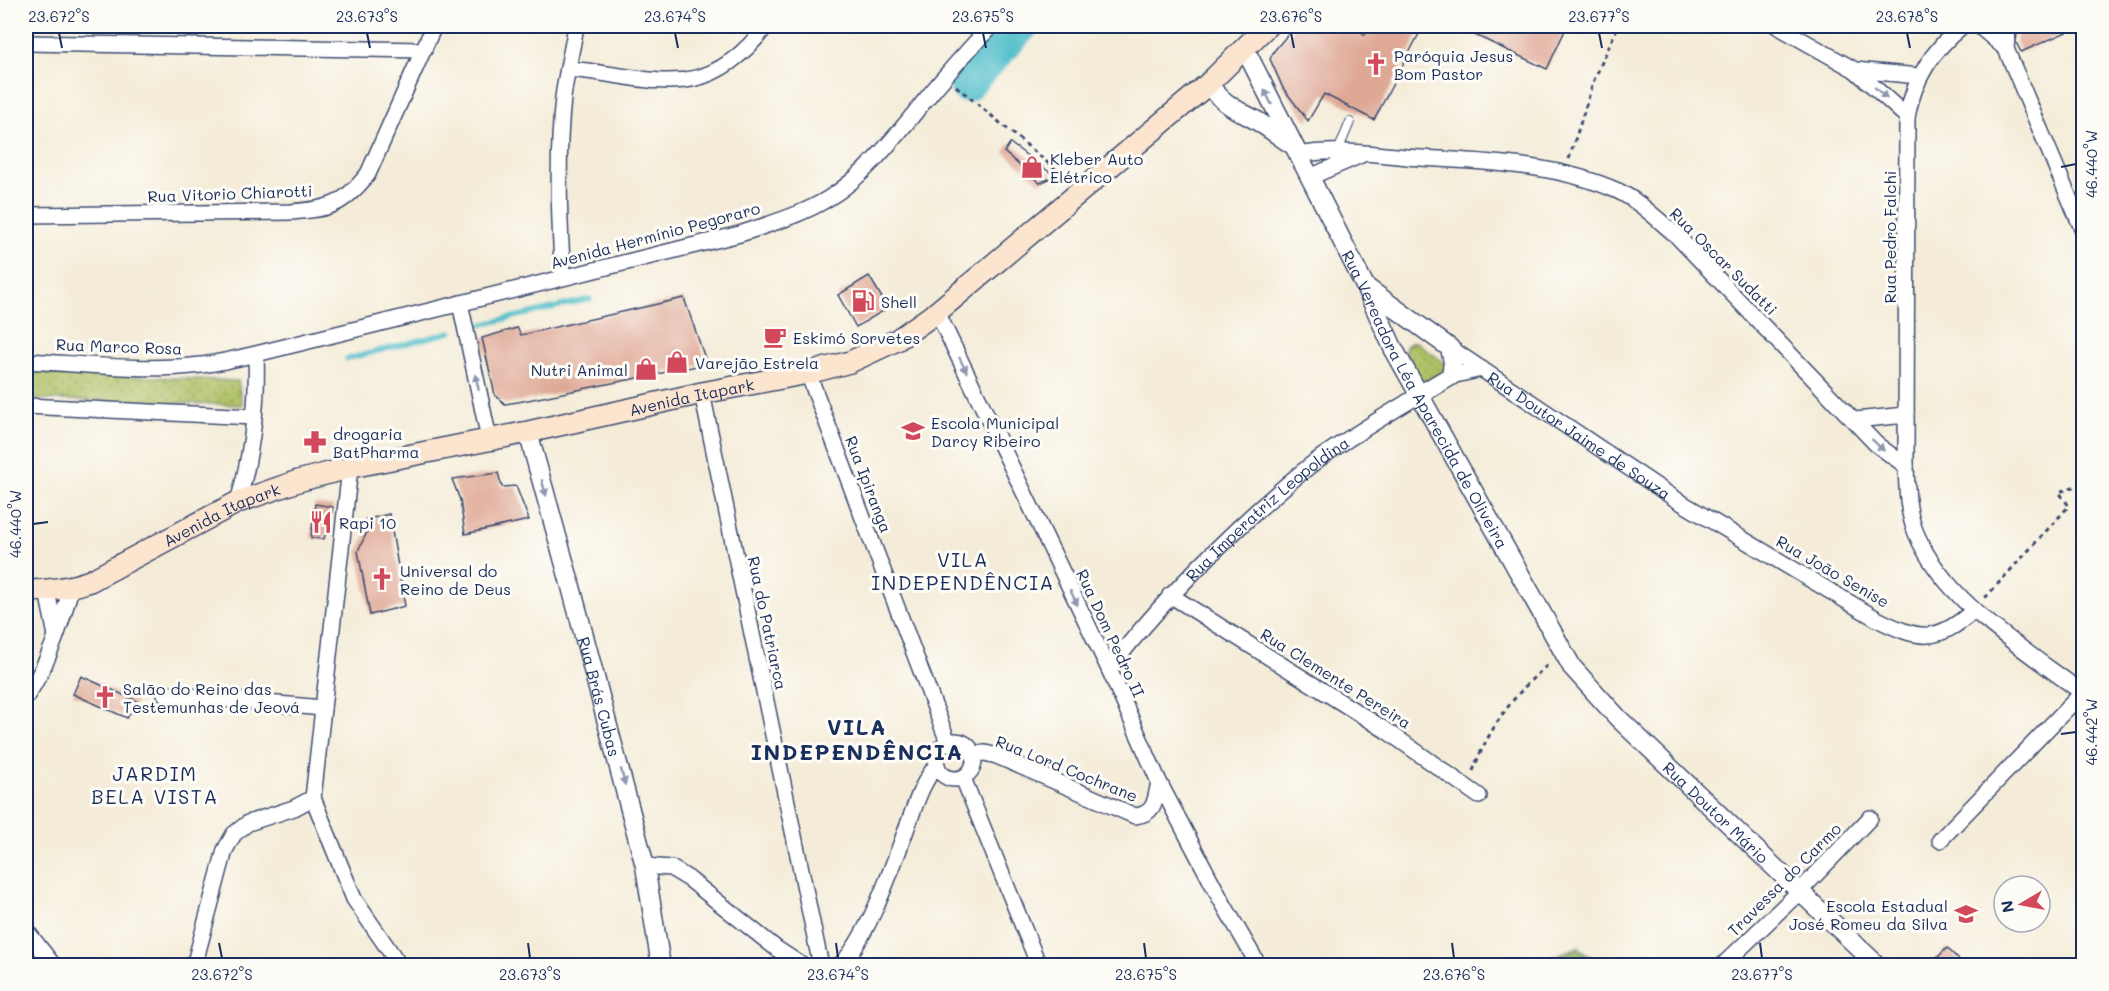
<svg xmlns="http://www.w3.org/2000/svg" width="2109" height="991" font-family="Mali,sans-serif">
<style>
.forest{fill:url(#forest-crowns);stroke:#526a5c;stroke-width:1.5}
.park{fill:url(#park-dots);stroke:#647861;stroke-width:1.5}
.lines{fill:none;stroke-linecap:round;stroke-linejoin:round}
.stream{stroke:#51becb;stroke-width:5}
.river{stroke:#51becb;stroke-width:33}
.building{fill:#dfa895}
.service-casing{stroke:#3c4b70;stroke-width:10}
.minor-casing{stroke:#3c4b70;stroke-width:18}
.tertiary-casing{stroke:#3c4b70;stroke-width:21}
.secondary-casing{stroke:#3c4b70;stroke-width:24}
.path{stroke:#3c4b70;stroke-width:3;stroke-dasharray:4.5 4.5;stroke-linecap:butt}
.service{stroke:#fff;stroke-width:8}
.minor{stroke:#fff;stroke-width:15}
.tertiary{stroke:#fff;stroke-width:18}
.secondary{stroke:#fce5cf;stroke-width:21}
.oneway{fill:#8d97ae}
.ticks{fill:none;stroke:#1b2f5e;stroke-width:2}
.labels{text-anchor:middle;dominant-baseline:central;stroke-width:6;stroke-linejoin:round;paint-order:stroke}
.poi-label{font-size:16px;fill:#1b2f5e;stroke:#fdfcf7;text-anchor:start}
.street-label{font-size:16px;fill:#1b2f5e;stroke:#fdfcf7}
.quarter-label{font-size:20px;letter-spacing:1.5px;fill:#1b2f5e;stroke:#fdfcf7}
.district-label{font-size:22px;font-weight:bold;letter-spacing:1.5px;fill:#1b2f5e;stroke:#fdfcf7}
.neatline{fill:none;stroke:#1b2f5e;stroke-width:2}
.ticks-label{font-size:15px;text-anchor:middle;fill:#1b2f5e}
</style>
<defs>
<pattern id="forest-crowns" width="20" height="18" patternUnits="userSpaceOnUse" patternTransform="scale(1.5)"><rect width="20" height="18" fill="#8aa65a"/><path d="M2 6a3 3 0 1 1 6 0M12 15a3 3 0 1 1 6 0" fill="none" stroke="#70884e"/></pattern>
<pattern id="park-dots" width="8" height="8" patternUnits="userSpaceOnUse" patternTransform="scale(1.5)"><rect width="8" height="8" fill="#aec064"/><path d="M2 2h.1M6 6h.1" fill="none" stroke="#8d9c56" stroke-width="1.8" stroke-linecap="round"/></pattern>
</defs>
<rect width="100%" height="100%" fill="#fdfcf7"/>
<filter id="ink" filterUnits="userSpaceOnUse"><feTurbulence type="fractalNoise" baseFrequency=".0167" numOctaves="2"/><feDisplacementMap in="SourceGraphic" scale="12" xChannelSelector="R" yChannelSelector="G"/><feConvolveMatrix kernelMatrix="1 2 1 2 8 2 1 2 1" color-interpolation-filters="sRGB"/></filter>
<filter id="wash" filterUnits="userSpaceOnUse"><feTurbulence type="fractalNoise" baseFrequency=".008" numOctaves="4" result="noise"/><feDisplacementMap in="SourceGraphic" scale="24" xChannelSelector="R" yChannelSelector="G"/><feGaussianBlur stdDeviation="1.35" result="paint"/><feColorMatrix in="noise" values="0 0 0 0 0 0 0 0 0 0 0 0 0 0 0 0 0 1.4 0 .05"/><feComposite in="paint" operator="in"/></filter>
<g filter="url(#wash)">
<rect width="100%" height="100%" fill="#f4ecd8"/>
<path class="forest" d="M1578 947 1601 965H1529Z"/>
<g class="park">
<path d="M1413 342H1416L1449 366 1423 386 1417 382 1405 350 1406 346Z"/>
<path d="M26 371 238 381 242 405 26 399Z"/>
</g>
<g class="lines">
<g class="stream">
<path d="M480 325 590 299"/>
<path d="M347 359 451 332"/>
</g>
<path class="river" d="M966 86 1022 26"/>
</g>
<g id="blocks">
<g class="building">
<path d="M1295 26H1353L1365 35 1370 26H1423L1374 120 1324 94 1308 121 1283 88 1270 59 1274 51Z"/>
<path d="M1456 26H1567L1547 69Z"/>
<path d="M2018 26H2080L2021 52 2016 42Z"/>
<path d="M1010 143 1055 176 1040 183 1004 152Z"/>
<path d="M869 276 888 308 856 327 838 295Z"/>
<path d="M684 298 707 364 518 402 505 404 495 395 482 338 517 328 521 335Z"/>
<path d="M498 473 502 487 516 486 529 520 465 534 460 500 452 479Z"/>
<path d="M315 504 333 507 324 539 311 538Z"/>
<path d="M389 514 405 606 370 615 358 551 367 532 364 520Z"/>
<path d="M81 676 137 701 127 718 73 694Z"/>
<path d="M1947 948 1965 966H1929Z"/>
</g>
</g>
</g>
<g filter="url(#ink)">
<use href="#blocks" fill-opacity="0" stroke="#3c4b70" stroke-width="1.5"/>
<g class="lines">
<g class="service-casing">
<path id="service" d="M1338 151 1350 122"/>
</g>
<g class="minor-casing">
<g id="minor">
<path d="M1777 26 1855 70 1907 117"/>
<path d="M1962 26C1933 50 1914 78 1907 117L1906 466C1907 489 1907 512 1916 533 1944 602 2026 650 2084 694"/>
<path d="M1979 26 2006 49 2084 233"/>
<path d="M26 43 424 50"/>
<path d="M2006 49 2008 26"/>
<path d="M569 69C654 77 704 107 766 26"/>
<path d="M1855 70 1919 76"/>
<path d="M1298 155C1334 148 1371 154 1407 157 1477 162 1553 162 1618 191 1639 201 1658 220 1676 235L1876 444 1906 466"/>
<path d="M1310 177 1361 155"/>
<path d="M26 215 291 212C331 209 343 205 368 174L434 26"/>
<path d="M563 277C559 221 557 154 563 98 566 74 572 50 576 26"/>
<path d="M460 303 489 439"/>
<path d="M937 312 1109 669 1159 782 1221 900 1259 966"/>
<path id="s1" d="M1450 348 1677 500 1877 619C1919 640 1937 644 1974 610"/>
<path d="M256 354 740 234C769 224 802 215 829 198 866 175 894 138 922 104 944 77 967 51 991 26"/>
<path d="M26 361C84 364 143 372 201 365 219 363 238 358 256 354 258 405 252 453 238 502"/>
<path d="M808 373 948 742"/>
<path d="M1451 376 1482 369"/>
<path d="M702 393 821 966"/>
<path d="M26 406 254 417"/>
<path d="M1855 420 1906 415"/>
<path d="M47 591 56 636"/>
<path d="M1170 595 1387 731 1479 796"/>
<path id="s2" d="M1109 669C1154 611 1204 559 1259 509 1281 490 1302 470 1326 454 1356 433 1388 414 1419 395"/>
<path d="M165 694 323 708"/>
<path d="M26 697C49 663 60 627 71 588"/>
<circle cx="955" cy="760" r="19"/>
<path d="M973 754 985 753 997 756 1135 816C1156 814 1155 799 1159 782"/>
<path d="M963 778 1039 966"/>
<path d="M313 798 350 468"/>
<path d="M1940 840 2082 693"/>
<path d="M645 866 671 868 689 879 777 949 803 966"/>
<path d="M26 930 54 966"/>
<path d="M194 966 225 850 234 834 248 823 294 808 313 798 354 899 400 966"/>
<path d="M839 966C868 941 896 857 910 819 917 800 923 781 937 765"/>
<path d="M1722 966 1800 891 1870 818"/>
</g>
</g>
<g class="tertiary-casing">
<g id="tertiary">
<path id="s3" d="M1245 49 1365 286 1393 348 1572 667 1618 718 1878 966"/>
<path d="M1208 84C1220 100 1232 108 1250 117 1264 124 1277 135 1291 144"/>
<path d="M1366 287 1450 348 1453 362 1451 376 1419 395"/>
<path id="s4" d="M528 432 570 583 645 866 661 966"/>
</g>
</g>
<g class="secondary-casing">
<g id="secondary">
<path id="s5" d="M26 591C48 591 68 589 90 581L238 502 298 481 356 466 528 432 702 393 808 373 850 362 897 340 937 312 1208 84 1267 26"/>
</g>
</g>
<g class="path">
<path d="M956 86 1066 178"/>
<path d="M1569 159 1594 80 1618 26"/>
<path d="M1985 598 2069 506 2059 492 2084 483"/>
<path d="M1473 771C1488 729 1516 691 1550 663"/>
</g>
<use href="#service" class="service"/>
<use href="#minor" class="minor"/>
<use href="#tertiary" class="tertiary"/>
<use href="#secondary" class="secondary"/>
</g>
<defs><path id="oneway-solid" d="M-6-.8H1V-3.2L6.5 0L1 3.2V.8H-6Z" transform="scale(1.5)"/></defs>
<g class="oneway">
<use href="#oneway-solid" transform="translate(1881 93) rotate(42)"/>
<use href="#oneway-solid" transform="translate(1268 97) rotate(-116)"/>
<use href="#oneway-solid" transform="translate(963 365) rotate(64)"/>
<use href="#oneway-solid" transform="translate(477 382) rotate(-102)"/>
<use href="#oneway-solid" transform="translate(1878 445) rotate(43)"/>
<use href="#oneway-solid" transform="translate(544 488) rotate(74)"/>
<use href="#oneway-solid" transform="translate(1074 598) rotate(64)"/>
<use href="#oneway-solid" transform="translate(623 777) rotate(76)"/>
</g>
</g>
<path class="ticks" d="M59 33 62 48M367 33 370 48M675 33 678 48M983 33 986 48M1291 33 1294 48M1599 33 1602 48M1907 33 1910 48M2061 167 2076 164M33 524 48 522M2061 734 2076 732M219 943 222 958M528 943 530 958M836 943 838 958M1144 943 1146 958M1452 943 1454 958M1760 943 1762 958"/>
<defs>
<g id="church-bare" transform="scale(1.8)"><path d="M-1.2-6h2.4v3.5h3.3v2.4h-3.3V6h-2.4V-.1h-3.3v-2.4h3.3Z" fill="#d1495b" stroke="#fdfcf7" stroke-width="2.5" paint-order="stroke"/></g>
<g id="shop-bare" transform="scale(1.8)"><path d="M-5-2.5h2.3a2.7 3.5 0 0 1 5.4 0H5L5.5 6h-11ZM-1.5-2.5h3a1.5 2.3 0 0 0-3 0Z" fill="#d1495b" stroke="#fdfcf7" stroke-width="2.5" paint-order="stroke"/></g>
<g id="fuel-bare" transform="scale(1.8)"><path d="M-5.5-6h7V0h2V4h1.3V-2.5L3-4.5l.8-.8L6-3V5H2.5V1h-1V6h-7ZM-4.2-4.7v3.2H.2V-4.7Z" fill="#d1495b" stroke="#fdfcf7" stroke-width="2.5" paint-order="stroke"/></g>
<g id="cafe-bare" transform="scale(1.8)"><path d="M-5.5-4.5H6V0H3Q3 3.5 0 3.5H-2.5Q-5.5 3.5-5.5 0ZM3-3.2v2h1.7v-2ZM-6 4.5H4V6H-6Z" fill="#d1495b" stroke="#fdfcf7" stroke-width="2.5" paint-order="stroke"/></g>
<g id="school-bare" transform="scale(1.8)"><path d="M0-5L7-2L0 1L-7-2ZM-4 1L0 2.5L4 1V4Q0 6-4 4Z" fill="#d1495b" stroke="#fdfcf7" stroke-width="2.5" paint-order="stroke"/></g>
<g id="pharmacy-bare" transform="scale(1.8)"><path d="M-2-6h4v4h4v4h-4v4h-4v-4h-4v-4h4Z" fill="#d1495b" stroke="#fdfcf7" stroke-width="2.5" paint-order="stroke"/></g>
<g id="restaurant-bare" transform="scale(1.8)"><path d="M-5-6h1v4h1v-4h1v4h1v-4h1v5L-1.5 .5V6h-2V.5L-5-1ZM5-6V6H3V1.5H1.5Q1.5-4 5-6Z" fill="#d1495b" stroke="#fdfcf7" stroke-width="2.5" paint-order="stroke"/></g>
</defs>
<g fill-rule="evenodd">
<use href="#church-bare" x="1376" y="64"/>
<use href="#shop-bare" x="1032" y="167"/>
<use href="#fuel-bare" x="863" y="301"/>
<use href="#cafe-bare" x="775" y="337"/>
<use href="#shop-bare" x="677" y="362"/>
<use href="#shop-bare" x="646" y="369"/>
<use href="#school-bare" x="913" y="431"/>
<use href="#pharmacy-bare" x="315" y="442"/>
<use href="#restaurant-bare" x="321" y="522"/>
<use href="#church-bare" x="382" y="579"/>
<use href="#church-bare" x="105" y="697"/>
<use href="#school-bare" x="1966" y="914"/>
</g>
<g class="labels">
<g class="poi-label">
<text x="1394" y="55">Paróquia Jesus<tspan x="1394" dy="18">Bom Pastor</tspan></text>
<text x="1050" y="158">Kleber Auto<tspan x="1050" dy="18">Elétrico</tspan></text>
<text x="881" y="301">Shell</text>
<text x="793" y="337">Eskimó Sorvetes</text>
<text x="695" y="362">Varejão Estrela</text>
<text x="628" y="369" text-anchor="end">Nutri Animal</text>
<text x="931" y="422">Escola Municipal<tspan x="931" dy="18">Darcy Ribeiro</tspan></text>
<text x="333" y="433">drogaria<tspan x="333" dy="18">BatPharma</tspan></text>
<text x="339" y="522">Rapi 10</text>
<text x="400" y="570">Universal do<tspan x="400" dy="18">Reino de Deus</tspan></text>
<text x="123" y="688">Salão do Reino das<tspan x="123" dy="18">Testemunhas de Jeová</tspan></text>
<text x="1948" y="905" text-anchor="end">Escola Estadual<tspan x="1948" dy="18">José Romeu da Silva</tspan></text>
</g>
<g class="street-label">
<text transform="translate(230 193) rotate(-2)">Rua Vitorio Chiarotti</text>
<text transform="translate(655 235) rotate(-15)">Avenida Hermínio Pegoraro</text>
<text transform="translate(1889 237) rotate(-90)">Rua Pedro Falchi</text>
<text transform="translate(1724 261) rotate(45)">Rua Oscar Sudatti</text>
<text transform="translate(119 346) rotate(2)">Rua Marco Rosa</text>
<text stroke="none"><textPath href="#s5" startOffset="699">Avenida Itapark</textPath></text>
<text stroke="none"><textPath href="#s3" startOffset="394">Rua Vereadora Léa Aparecida de Oliveira</textPath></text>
<text stroke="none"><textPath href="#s1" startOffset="156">Rua Doutor Jaime de Souza</textPath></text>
<text transform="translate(869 484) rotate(69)">Rua Ipiranga</text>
<text stroke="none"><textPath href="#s2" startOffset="226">Rua Imperatriz Leopoldina</textPath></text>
<text stroke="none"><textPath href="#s5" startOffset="213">Avenida Itapark</textPath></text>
<text transform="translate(1833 571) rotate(30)">Rua João Senise</text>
<text transform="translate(768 623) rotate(78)">Rua do Patriarca</text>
<text transform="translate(1111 633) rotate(65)">Rua Dom Pedro II</text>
<text transform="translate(1336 678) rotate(32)">Rua Clemente Pereira</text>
<text stroke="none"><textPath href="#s4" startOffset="274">Rua Brás Cubas</textPath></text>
<text transform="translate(1067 768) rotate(22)">Rua Lord Cochrane</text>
<text stroke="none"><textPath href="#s3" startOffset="904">Rua Doutor Mário</textPath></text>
<text transform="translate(1784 879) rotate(-45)">Travessa do Carmo</text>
</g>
<g class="quarter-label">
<text x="963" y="559">VILA<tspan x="963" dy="23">INDEPENDÊNCIA</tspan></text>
<text x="155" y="773">JARDIM<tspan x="155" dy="23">BELA VISTA</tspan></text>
</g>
<g class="district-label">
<text x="857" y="726">VILA<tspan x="857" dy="25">INDEPENDÊNCIA</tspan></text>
</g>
</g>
<rect width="2109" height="991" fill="none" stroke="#fdfcf7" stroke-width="66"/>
<g transform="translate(2022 904) rotate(260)"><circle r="28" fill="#fdfcf7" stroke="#a3aaba" stroke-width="1.5"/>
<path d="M0-4.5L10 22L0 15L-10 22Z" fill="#d1495b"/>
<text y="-9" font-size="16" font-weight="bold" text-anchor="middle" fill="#1b2f5e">N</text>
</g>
<rect x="33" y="33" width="2043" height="925" class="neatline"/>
<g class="ticks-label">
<text x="59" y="22">23.672°S</text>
<text x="367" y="22">23.673°S</text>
<text x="675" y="22">23.674°S</text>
<text x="983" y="22">23.675°S</text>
<text x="1291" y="22">23.676°S</text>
<text x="1599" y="22">23.677°S</text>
<text x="1907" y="22">23.678°S</text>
<text transform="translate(2092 164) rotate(-90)" y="5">46.440°W</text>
<text transform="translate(16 524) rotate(-90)" y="5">46.440°W</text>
<text transform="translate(2092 732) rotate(-90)" y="5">46.442°W</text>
<text x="222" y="980">23.672°S</text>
<text x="530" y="980">23.673°S</text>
<text x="838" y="980">23.674°S</text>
<text x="1146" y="980">23.675°S</text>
<text x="1454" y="980">23.676°S</text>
<text x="1762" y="980">23.677°S</text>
</g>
</svg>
